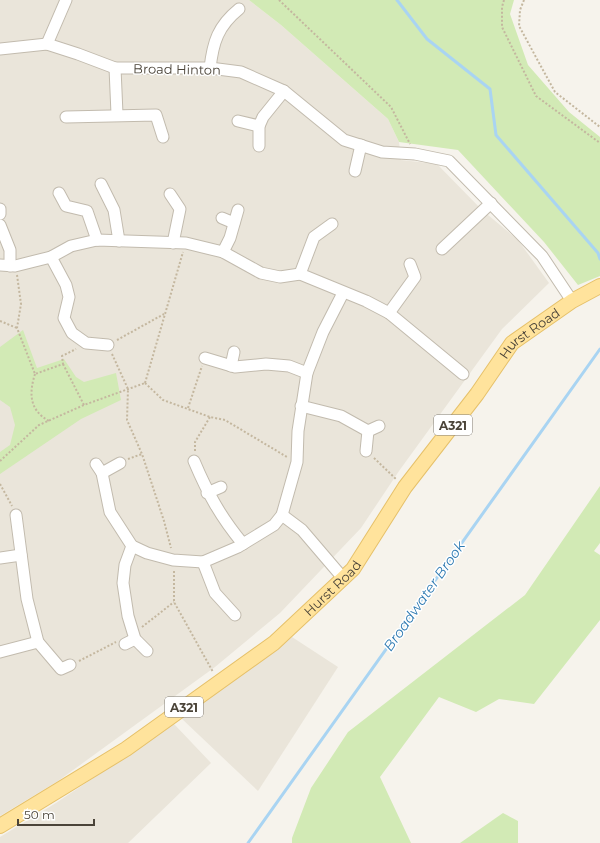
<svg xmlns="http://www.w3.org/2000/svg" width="600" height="843" font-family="Montserrat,sans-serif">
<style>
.residential{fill:#eae5da}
.green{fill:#d2eab5}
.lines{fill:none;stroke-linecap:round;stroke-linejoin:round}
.stream{stroke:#a9d4f2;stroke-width:3}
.minor-casing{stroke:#c2bbae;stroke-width:13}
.major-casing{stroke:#e6c16a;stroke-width:16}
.path{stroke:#c4b79f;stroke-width:2;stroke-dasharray:2 2;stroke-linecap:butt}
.minor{stroke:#fff;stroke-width:11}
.major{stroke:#ffe39c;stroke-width:14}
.labels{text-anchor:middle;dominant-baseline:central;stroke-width:3;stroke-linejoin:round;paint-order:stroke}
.shield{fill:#fff;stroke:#817c74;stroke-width:1}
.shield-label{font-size:12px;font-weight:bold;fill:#4b4439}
.street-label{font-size:13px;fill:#4b4439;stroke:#fff}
.water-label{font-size:14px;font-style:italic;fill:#2e7ab2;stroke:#fff}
</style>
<rect width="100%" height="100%" fill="#f6f3ec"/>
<g class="residential">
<path d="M0 0H249L281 25 388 119 399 142 401 160 437 164 482 210 518 240 549 283 502 329 399 471 361 528 280 613 215 667 58 781 0 816Z"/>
<path d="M292 637 338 667 258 791 181 718Z"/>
<path d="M174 724 211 763 128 843H0V837L56 803Z"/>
</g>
<g class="green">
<path d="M249 0H514L510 14 528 65 569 112 600 137V276L578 285 544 242 458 150 399 142 388 119 281 25Z"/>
<path d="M23 330 37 368 64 359 76 377 84 382 116 373 121 400 81 419 0 474V452L10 445 15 425 10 407 0 400V347Z"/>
<path d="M600 486V543L594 551 600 555V620L534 704 499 699 476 712 439 697 380 777 411 843H292V838L311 788 348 732 525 595Z"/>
<path d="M503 813 518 821V843H460Z"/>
</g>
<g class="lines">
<g class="stream">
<path d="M397 0 427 39 490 89 496 135 598 253 600 259"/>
<path d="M248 843 600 349"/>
</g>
<g class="minor-casing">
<g id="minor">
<path d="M47 44 66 0"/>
<path d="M0 49 47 44 78 54 115 68H210L241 72 284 91 344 140 382 152 415 154 449 161 542 256 572 301"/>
<path d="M115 68 117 114"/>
<path d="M210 68C213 42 218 26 239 9"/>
<path d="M66 117 156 115 163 137"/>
<path d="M238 121 259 126"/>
<path d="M259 146V126L263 117 284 91"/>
<path d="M355 171 361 145"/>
<path d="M101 184 114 210 119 241"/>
<path d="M59 193 66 206 87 211 97 240"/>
<path d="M170 194 180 209 173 243"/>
<path d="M0 209V214"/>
<path d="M222 218 234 223"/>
<path d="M0 225 10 250V266"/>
<path d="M442 249 491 203"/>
<path d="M223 252 230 238 238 210"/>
<path d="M51 257 66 285 69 297 64 318 72 333 86 343 108 345"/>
<path d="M0 265 15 266 51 257 71 246 97 240 186 243 223 252 261 273 280 277 300 274 366 301 389 313 463 374"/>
<path d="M300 274 314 237 332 224"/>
<path d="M389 313 415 277 410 264"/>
<path d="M205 358 235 367 266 364 289 366 307 373"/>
<path d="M231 366 234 352"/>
<path d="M301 406 341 416 368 431 379 426"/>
<path d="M366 451 368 431"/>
<path d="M194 461C208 494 220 516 243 544"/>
<path d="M96 464 102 473 110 512 132 546 147 553 173 560 203 562 238 547 274 525 282 515 302 530 343 578"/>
<path d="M102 473 120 463"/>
<path d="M207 493 221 487"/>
<path d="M16 515 27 599 38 642"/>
<path d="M282 515 297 462 298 431 307 373 323 332 343 293"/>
<path d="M132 546 125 565 123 583 128 616 135 639 147 651"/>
<path d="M0 558 21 555"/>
<path d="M203 562 215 593 235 615"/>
<path d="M125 644 135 639"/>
<path d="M0 652 38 642 61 669 70 665"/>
</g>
</g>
<g class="major-casing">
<g id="major">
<path id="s1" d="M0 826 126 749 274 643 353 569 405 487 477 394 512 343 572 301 600 286"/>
</g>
</g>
<g class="path">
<path d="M279 0 391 107 410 144"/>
<path d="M504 0 502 7V27L536 96 600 143"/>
<path d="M524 0 520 10 519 26 555 92 600 127"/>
<path d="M17 275 21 304 17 328 35 374 63 364 62 356 76 349"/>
<path d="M0 321 17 328"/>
<path d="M117 340 164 314"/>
<path d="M112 354 128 389 127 420 142 454 164 521 171 548"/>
<path d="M63 364 84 405"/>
<path d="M35 374C29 393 29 410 49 421"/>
<path d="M145 383 163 400 210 417 225 420 287 457"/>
<path d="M145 383 183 252"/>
<path d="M188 408 202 366"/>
<path d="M195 451V442L210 417"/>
<path d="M374 458 397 480"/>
<path d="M128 459 142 454"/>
<path d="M0 461 39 425 84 405 145 383"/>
<path d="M0 484 12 506"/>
<path d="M174 571V602L213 672"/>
<path d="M142 627 174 602"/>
<path d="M79 661 116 642"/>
</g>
<use href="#minor" class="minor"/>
<use href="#major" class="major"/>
</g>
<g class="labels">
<g class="shield">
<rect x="434" y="415" width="38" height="20" rx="3"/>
<rect x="165" y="697" width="38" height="20" rx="3"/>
</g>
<g class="shield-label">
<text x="453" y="425">A321</text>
<text x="184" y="707">A321</text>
</g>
<g class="street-label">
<text transform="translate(177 69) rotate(1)">Broad Hinton</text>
<text stroke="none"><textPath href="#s1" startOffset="734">Hurst Road</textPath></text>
<text stroke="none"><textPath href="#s1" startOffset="410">Hurst Road</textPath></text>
</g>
<g class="water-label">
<text transform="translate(424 596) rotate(-55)">Broadwater Brook</text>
</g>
</g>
<path d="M18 819v6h76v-6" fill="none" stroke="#4b4439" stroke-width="2"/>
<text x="24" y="819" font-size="12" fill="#4b4439" stroke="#ffffff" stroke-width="3" paint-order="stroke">50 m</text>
</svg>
